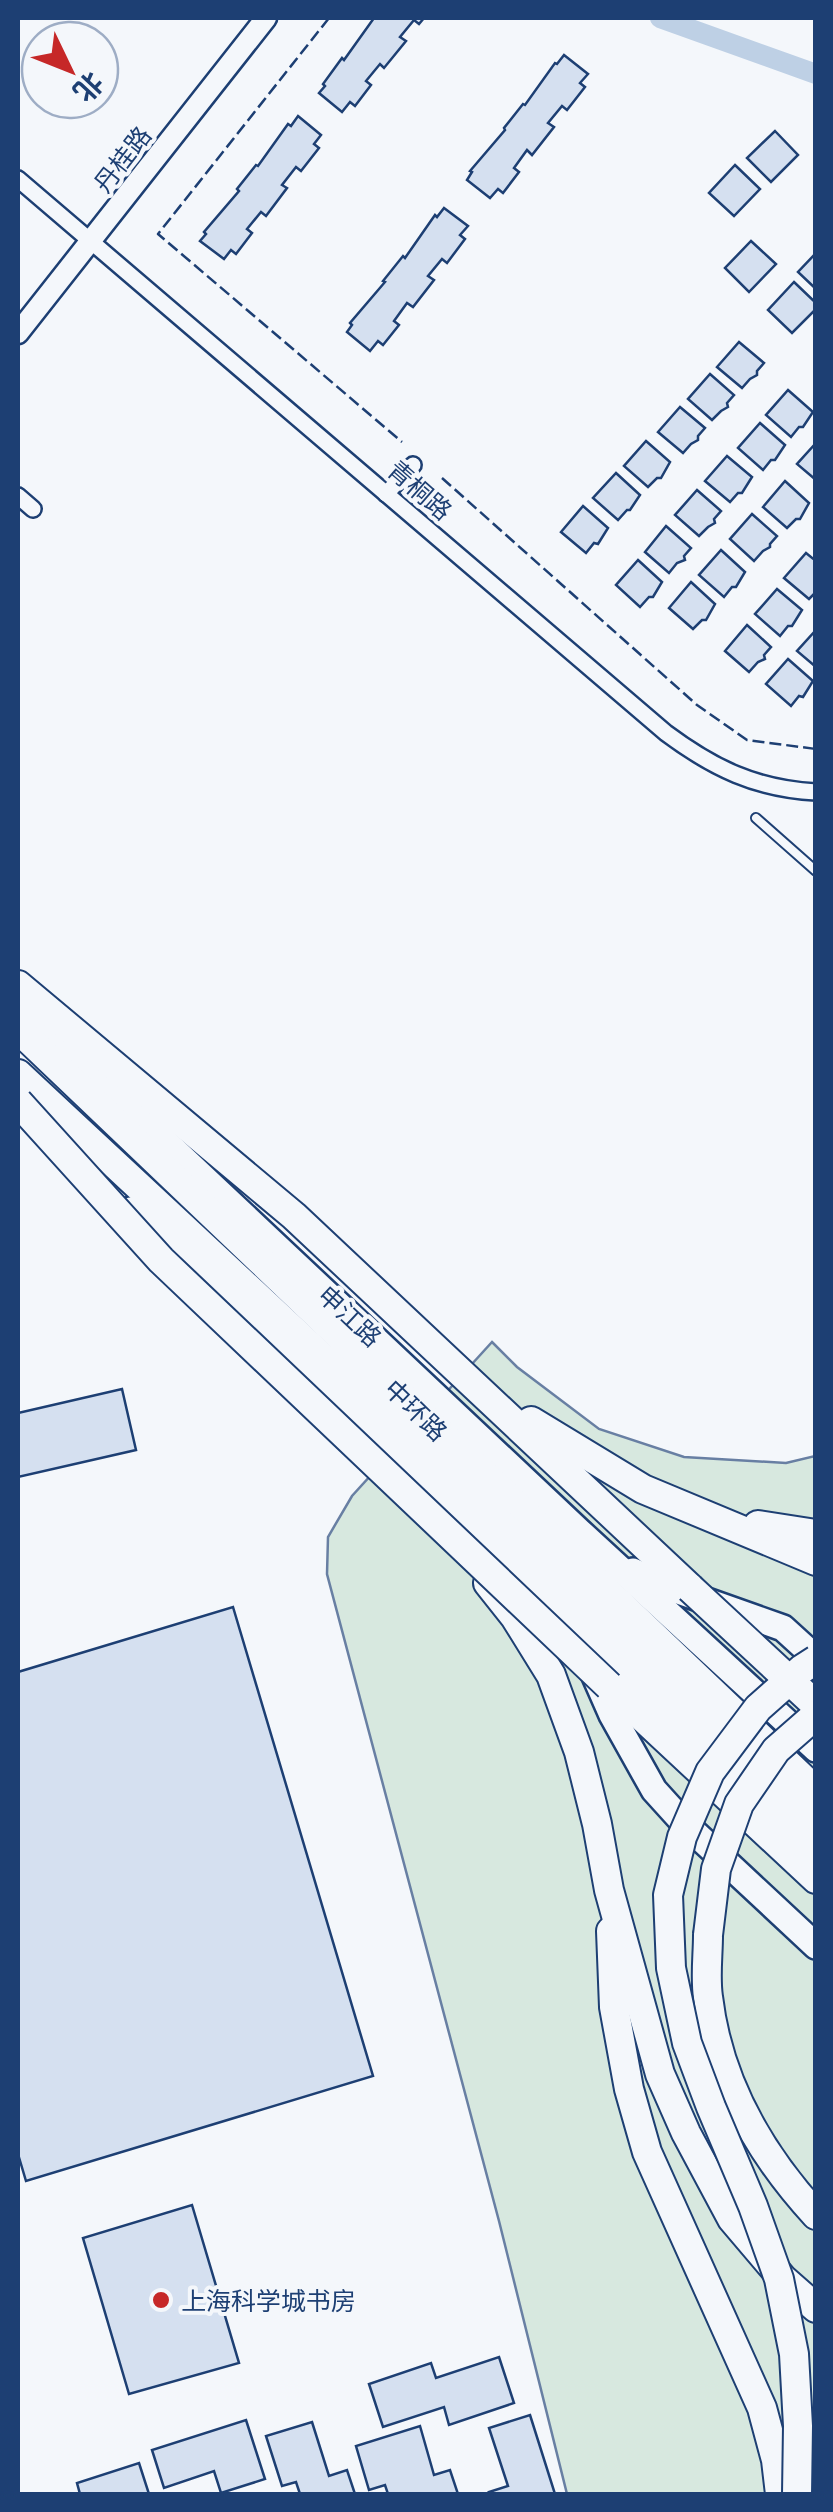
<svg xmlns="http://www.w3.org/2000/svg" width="833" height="2512" font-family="'Golos Text','Noto Sans SC',sans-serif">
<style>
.green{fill:#d7e8df;stroke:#687fa3;stroke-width:2.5}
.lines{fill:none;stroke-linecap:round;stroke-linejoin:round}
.canal{stroke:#bed0e5;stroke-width:20}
.building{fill:#d5e0f0;stroke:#1d3f73;stroke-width:2.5}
.service-casing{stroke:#1d3f73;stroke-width:12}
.minor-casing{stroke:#1d3f73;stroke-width:20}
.tertiary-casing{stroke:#1d3f73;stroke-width:25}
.primary-casing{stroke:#1d3f73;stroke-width:30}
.trunk-casing{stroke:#1d3f73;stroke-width:32}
.service{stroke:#f4f7fb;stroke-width:8}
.minor{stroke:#f4f7fb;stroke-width:15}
.tertiary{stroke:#f4f7fb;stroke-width:20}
.primary{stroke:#f4f7fb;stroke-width:25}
.trunk{stroke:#f4f7fb;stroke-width:28}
.trunk-bridge-casing{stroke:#1d3f73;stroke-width:32;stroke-linecap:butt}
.trunk-bridge{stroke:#f4f7fb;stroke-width:28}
.fence{stroke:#1d3f73;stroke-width:2.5;stroke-dasharray:12 5;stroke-linecap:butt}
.poi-dot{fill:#c62828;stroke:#f4f7fb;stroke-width:4}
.labels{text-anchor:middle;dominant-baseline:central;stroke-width:8;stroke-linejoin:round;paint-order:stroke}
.street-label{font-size:25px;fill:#1d3f73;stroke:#f4f7fb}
.poi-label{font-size:25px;fill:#1d3f73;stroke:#f4f7fb;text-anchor:start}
</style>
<rect width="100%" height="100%" fill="#f4f7fb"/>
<path class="green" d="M492 1342 517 1367 599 1429 684 1457 786 1463 815 1456V2494H567L499 2221 327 1574 328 1537 352 1496Z"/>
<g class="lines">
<path class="canal" d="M660 18 816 74"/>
</g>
<g class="building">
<path d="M374 18H424L419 24 414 20 400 37 406 41 384 68 380 64 366 81 371 85 355 106 350 102 342 112 319 93 325 86 323 84 342 58 344 60Z"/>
<path d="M564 55 588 74 580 83 585 87 567 110 562 106 548 123 554 127 532 155 527 150 514 168 519 172 503 193 498 189 490 198 467 180 472 172 470 171 505 130 504 128 523 104 525 105 555 63 557 64Z"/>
<path d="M298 116 321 135 314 144 319 148 301 171 296 167 282 185 287 188 266 216 261 212 247 229 252 233 236 254 231 250 224 259 200 241 206 234 204 232 239 191 237 189 256 165 258 166 288 124 291 126Z"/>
<path d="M775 131 798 155 771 182 747 158Z"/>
<path d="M735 165 760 189 734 216 709 193Z"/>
<path d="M444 208 468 226 460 235 465 239 447 263 442 259 428 276 434 280 413 307 407 303 394 321 399 325 383 345 378 341 370 351 347 332 352 325 350 323 385 282 383 281 403 256 405 258 435 215 437 217Z"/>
<path d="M751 241 776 264 749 292 725 268Z"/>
<path d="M816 253V289L798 272Z"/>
<path d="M794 282 816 303V309L792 333 768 310Z"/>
<path d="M739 342 764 363 757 371V375L750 379 742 388 717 367Z"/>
<path d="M710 374 734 395 727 403 728 407 721 411 712 420 688 399Z"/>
<path d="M788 390 813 412 803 427H799L791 437 766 415Z"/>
<path d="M680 407 705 428 698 436V440L691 444 683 453 658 432Z"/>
<path d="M760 423 785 445 775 460H771L763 470 738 448Z"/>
<path d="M646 441 670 462 661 478H657L648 487 624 466Z"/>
<path d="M816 443V480L797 464Z"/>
<path d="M727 456 752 477 742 493H738L730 502 705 481Z"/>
<path d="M616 473 640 495 630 510H627L618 520 593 498Z"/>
<path d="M785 481 809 503 800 519H796L787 528 763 507Z"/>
<path d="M697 490 721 511 714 519 715 523 708 527 699 536 675 515Z"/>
<path d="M583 506 608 528 598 544 594 543 586 553 561 532Z"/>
<path d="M752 514 777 536 770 544V547L763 551 754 561 730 539Z"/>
<path d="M666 526 691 548 684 556 685 560 677 563 669 573 645 552Z"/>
<path d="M721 550 745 572 736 587H732L724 597 699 575Z"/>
<path d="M806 553 816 561V592L809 599 784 578Z"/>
<path d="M638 560 662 582 653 597H649L640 607 616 585Z"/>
<path d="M691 582 715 604 706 620H702L693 629 669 608Z"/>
<path d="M777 589 802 610 792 626H788L780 636 755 614Z"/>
<path d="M747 625 771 647 764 655 765 659 758 662 749 672 725 651Z"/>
<path d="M816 630V667L797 651Z"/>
<path d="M788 659 813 681 803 697 799 696 791 706 766 684Z"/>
<path d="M122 1389 136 1450 18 1477V1413Z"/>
<path d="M233 1607 373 2076 26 2181 18 2154V1672Z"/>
<path d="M192 2205 239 2363 129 2394 83 2238Z"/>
<path d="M499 2357 514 2403 449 2425 444 2407 383 2427 369 2384 431 2363 436 2378Z"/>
<path d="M530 2415 555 2494H490L489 2492 508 2486 489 2428Z"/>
<path d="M246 2420 265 2479 221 2493 214 2471 164 2488 152 2450Z"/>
<path d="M312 2422 329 2476 347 2470 355 2494H300L296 2482 282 2486 266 2436Z"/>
<path d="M420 2426 434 2475 450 2470 458 2494H388L385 2485 369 2490 356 2446Z"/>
<path d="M139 2463 149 2494H80L77 2483Z"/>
</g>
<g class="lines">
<g class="service-casing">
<path id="service" d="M756 818 816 871"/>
</g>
<g class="minor-casing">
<g id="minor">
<path d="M18 179 666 733C713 768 756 789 816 792"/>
<path d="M386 494 413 465"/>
<path d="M18 496 33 509"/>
</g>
</g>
<g class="tertiary-casing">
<path id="tertiary" d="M18 333 266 18"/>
</g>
<g class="primary-casing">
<g id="primary">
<path d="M18 1003 579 1531 816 1749"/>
<path d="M131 1210 816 1850"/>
<path d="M633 1571 670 1588 783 1628 816 1658"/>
<path d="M594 1674 612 1715 654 1790 683 1822 816 1946"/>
<path d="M815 2494H816"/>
</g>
</g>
<g class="trunk-casing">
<g id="trunk">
<path d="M18 985 294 1216 690 1588"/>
<path d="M18 1029 816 1791"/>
<path d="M18 1074 816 1817"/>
<path d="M531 1421 643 1489 816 1561"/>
<path d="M758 1525 816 1534"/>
<path d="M488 1583 515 1617 551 1675 579 1752 597 1824 609 1890 660 2074 686 2133 732 2219 783 2279 816 2308"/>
<path d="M609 1686 816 1879"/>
<path d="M611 1931 614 2007 629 2089 647 2152 762 2408 776 2460 780 2494"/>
<path d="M708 1935C708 1955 705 1977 708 1997 718 2081 759 2153 816 2215"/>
</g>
</g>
<use href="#service" class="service"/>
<use href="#minor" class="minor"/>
<use href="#tertiary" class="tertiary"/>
<use href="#primary" class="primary"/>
<use href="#trunk" class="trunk"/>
<g class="trunk-bridge-casing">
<g id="trunk-bridge">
<path d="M18 1102 161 1260 609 1686"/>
<path d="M690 1588 816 1705"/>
<path d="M708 1935 716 1869 739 1804 776 1750 816 1715"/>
<path d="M797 2494 798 2426 794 2354 779 2279 753 2206 711 2107 687 2043 671 1968 668 1895 682 1837 710 1772 758 1708 802 1669 816 1660"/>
</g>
</g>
<use href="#trunk-bridge" class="trunk-bridge"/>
<g class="fence">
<path d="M329 18 158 234 402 442"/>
<path d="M442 478 697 705 747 740 816 749"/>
</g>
</g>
<circle class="poi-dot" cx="161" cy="2300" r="10"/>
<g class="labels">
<g class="street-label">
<text transform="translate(122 159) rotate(-52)">丹桂路</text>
<text transform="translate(420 490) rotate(41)">青桐路</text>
<text transform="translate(350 1316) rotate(43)">申江路</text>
<text transform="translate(416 1410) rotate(44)">中环路</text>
</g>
<g class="poi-label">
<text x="181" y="2300">上海科学城书房</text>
</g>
</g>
<rect width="833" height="2512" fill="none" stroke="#1d3f73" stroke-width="40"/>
<g transform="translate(70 70) rotate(133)"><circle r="48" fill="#f4f7fb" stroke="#9eadc5" stroke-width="2.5"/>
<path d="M0-8L18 38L0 25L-18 38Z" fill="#c62828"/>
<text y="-15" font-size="28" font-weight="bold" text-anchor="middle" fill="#1d3f73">北</text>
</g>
</svg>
